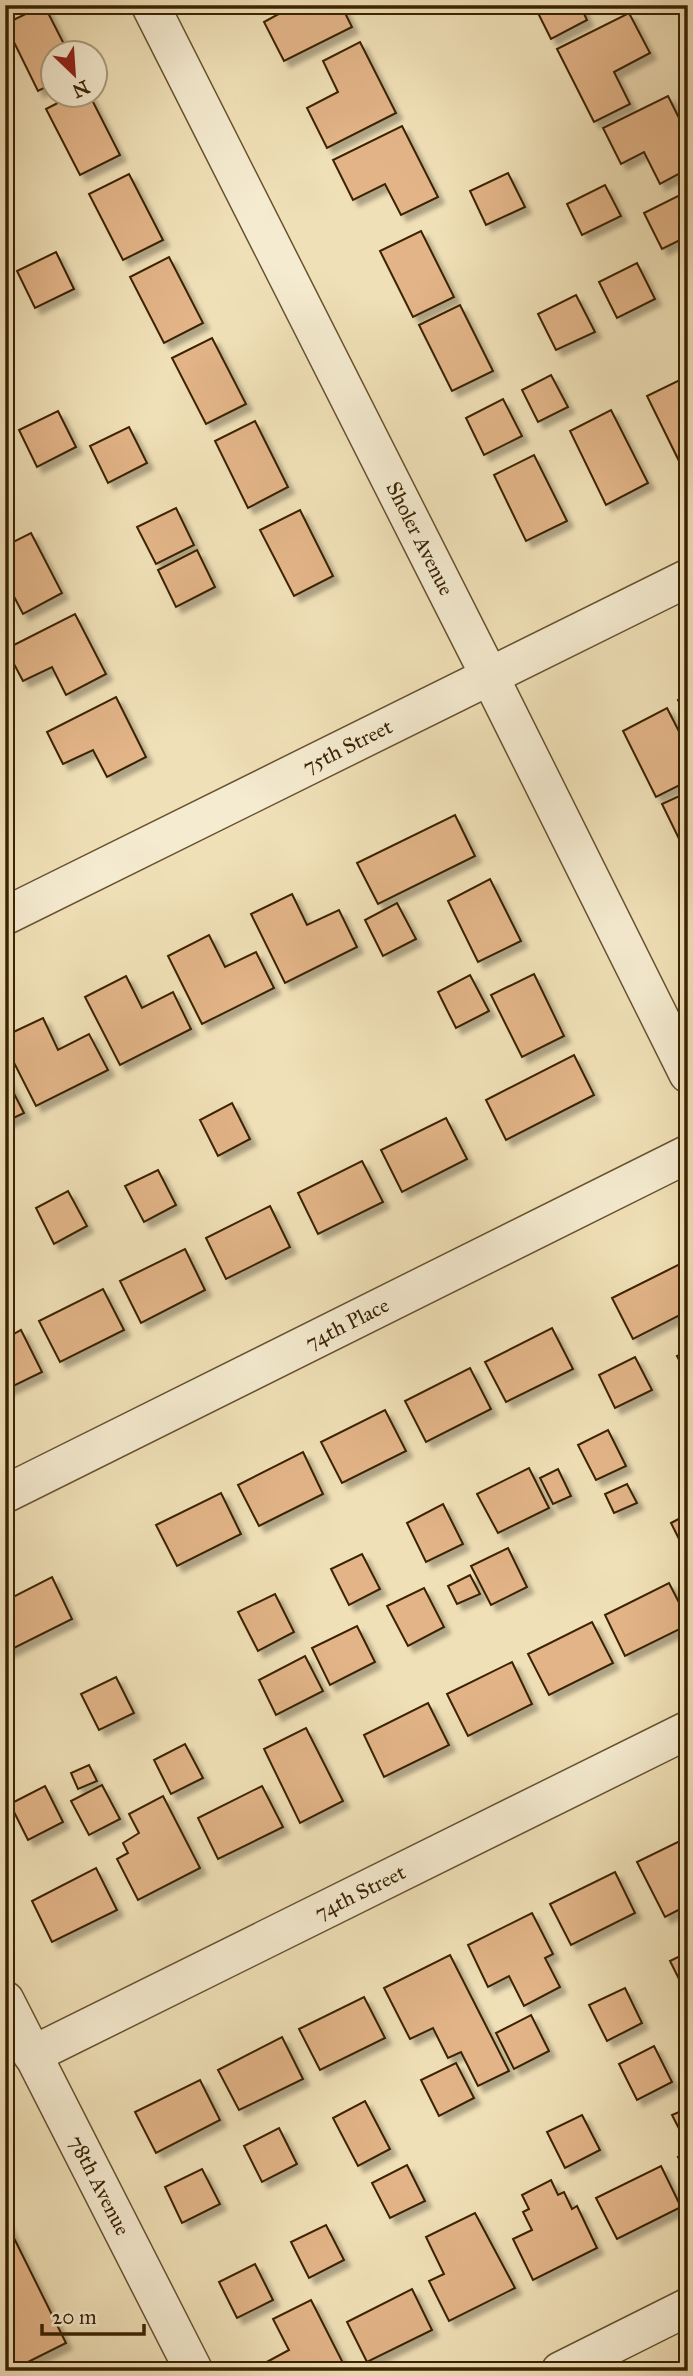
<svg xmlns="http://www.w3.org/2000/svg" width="693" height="2376" font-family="'IM FELL Great Primer',serif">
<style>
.building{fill:#e2b488;stroke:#3a2303;stroke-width:2;filter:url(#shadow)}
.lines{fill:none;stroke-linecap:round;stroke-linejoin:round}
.street-casing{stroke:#685230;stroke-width:40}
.street{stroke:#f5ebd0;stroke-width:37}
.labels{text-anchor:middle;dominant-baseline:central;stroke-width:5;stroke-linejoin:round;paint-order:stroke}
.street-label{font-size:21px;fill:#3a2303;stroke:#f5ebd0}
</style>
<defs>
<filter id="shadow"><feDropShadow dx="6" dy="6" stdDeviation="2" flood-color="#0004"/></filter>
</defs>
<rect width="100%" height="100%" fill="#f0e0b7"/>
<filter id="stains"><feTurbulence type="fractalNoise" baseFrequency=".00286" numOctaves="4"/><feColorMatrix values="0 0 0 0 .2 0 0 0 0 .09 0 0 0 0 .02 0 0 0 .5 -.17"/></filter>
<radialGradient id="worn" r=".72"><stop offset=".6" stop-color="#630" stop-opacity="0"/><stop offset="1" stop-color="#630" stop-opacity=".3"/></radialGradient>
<g class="building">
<path d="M44 5 68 52H52V84L38 91 5 24Z"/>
<path d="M295 5H341L352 27 284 61 264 22Z"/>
<path d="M534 5H580L587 20 551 39Z"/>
<path d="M629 13 650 53 614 72 630 104 594 122 557 49Z"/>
<path d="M360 42 396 113 327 148 307 108 338 92 323 61Z"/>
<path d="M75 94H89L120 155 80 175 46 109Z"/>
<path d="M668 96 688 136V169L660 184 644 152 621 164 603 128Z"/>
<path d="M402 126 438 197 401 215 385 184 353 200 333 160Z"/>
<path d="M508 173 525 207 486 225 470 191Z"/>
<path d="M129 174 163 240 123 260 89 194Z"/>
<path d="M605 185 621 216 582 235 567 204Z"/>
<path d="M688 191V241L686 237 662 249 644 213Z"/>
<path d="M421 231 454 297 413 317 380 251Z"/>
<path d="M56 252 74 289 35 308 17 271Z"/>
<path d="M169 257 203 323 164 343 130 277Z"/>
<path d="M637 263 655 299 617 318 599 282Z"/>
<path d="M576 295 595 332 556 350 538 314Z"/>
<path d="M460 305 493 371 452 391 419 325Z"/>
<path d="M212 338 246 404 206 424 172 358Z"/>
<path d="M551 375 568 407 538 422 522 390Z"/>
<path d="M688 376V461L681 465 647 396Z"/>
<path d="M503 399 522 436 484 455 466 418Z"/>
<path d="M611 410 648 483 606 505 570 431Z"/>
<path d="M58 411 76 447 37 467 19 430Z"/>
<path d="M255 421 288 487 248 508 215 441Z"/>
<path d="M129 427 147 463 108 483 90 446Z"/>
<path d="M534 455 567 521 526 541 494 475Z"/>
<path d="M176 508 194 545 156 564 137 527Z"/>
<path d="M300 510 333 576 294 596 260 530Z"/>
<path d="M31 533 62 593 23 614 8 585 5 587V546Z"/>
<path d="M197 550 215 587 176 607 158 570Z"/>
<path d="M75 614 106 674 66 695 52 667 23 681 6 649Z"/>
<path d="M688 695V721L678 700Z"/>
<path d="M116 697 146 757 107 777 93 750 63 764 47 732Z"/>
<path d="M667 708 688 749V781L656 797 623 731Z"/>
<path d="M688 792V850L685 851 662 804Z"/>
<path d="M455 815 475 856 378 904 357 863Z"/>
<path d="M490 879 521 941 478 962 448 901Z"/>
<path d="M292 894 307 925 339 910 357 947 285 983 251 914Z"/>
<path d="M397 903 416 939 383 956 365 920Z"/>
<path d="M209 935 225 967 256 952 274 988 202 1024 168 956Z"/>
<path d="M534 974 564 1036 522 1057 491 995Z"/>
<path d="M470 975 489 1011 456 1028 438 992Z"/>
<path d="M126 976 142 1008 173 992 191 1029 120 1065 85 997Z"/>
<path d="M43 1018 58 1050 89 1034 108 1070 36 1106 5 1045V1036Z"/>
<path d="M574 1055 594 1095 506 1140 486 1100Z"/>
<path d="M5 1076 24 1113 5 1122Z"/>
<path d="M232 1103 250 1139 218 1156 200 1120Z"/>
<path d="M446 1118 467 1159 402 1192 381 1150Z"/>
<path d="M362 1161 383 1202 318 1234 298 1193Z"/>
<path d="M158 1170 176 1205 144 1222 125 1186Z"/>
<path d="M68 1191 87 1226 54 1244 36 1208Z"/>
<path d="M270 1206 290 1247 226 1279 206 1238Z"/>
<path d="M185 1249 205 1290 141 1323 120 1281Z"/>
<path d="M680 1264 688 1280V1311L633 1339 612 1298Z"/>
<path d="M103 1289 124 1330 60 1362 39 1321Z"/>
<path d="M552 1328 573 1369 506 1402 485 1362Z"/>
<path d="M21 1330 42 1372 5 1390V1339Z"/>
<path d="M688 1351V1377L677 1356Z"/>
<path d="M635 1357 652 1390 615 1408 599 1375Z"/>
<path d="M470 1368 491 1409 426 1442 405 1401Z"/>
<path d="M385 1410 406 1451 342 1483 321 1442Z"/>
<path d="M608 1430 626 1466 596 1480 578 1445Z"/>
<path d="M303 1452 323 1494 259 1526 238 1485Z"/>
<path d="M529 1468 549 1508 498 1533 477 1494Z"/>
<path d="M558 1469 571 1496 553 1504 540 1478Z"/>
<path d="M627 1484 637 1503 614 1513 605 1494Z"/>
<path d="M221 1493 241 1534 177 1566 156 1525Z"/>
<path d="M443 1504 463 1544 426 1562 407 1523Z"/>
<path d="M688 1514V1555H687L671 1523Z"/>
<path d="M508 1548 527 1587 491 1605 471 1566Z"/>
<path d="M362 1554 380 1589 349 1605 331 1569Z"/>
<path d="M470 1575 480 1594 457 1604 448 1586Z"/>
<path d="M52 1577 72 1619 8 1651 5 1646V1601Z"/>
<path d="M669 1583 688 1620V1625L625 1656 605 1615Z"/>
<path d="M424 1588 444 1627 408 1646 387 1606Z"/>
<path d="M275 1594 294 1632 258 1651 238 1612Z"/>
<path d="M592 1622 613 1663 549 1695 528 1654Z"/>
<path d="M357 1626 375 1662 330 1685 312 1648Z"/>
<path d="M305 1656 323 1691 276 1715 259 1680Z"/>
<path d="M512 1662 532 1704 468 1736 447 1694Z"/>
<path d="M116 1677 134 1713 99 1730 81 1694Z"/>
<path d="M428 1703 449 1745 384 1777 364 1735Z"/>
<path d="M306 1728 343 1801 300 1823 264 1749Z"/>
<path d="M185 1744 203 1778 171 1794 154 1760Z"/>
<path d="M89 1765 97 1781 78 1789 71 1773Z"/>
<path d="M102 1785 120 1819 89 1835 71 1801Z"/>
<path d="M45 1786 63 1822 28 1840 10 1804Z"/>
<path d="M262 1786 283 1827 218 1859 198 1818Z"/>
<path d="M163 1796 200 1868 138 1900 117 1859 128 1853 123 1843 139 1833 129 1814Z"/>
<path d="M688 1837V1888L681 1892 688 1905 665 1917 637 1862Z"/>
<path d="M96 1868 117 1910 52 1942 32 1901Z"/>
<path d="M615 1872 635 1913 571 1945 550 1904Z"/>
<path d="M532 1913 553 1954 545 1958 560 1987 524 2006 509 1976 488 1987 468 1945Z"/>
<path d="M688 1952V1997L670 1961Z"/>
<path d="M450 1955 509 2071 478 2086 461 2052 448 2058 433 2028 410 2039 384 1988Z"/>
<path d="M625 1988 642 2023 607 2041 589 2005Z"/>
<path d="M364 1997 385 2038 320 2070 299 2029Z"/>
<path d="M531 2015 549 2051 514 2069 496 2033Z"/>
<path d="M282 2037 303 2079 239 2110 218 2070Z"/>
<path d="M654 2046 672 2082 637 2100 619 2064Z"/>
<path d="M456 2063 474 2098 439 2116 421 2080Z"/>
<path d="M200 2080 220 2120 156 2153 135 2112Z"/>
<path d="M365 2101 390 2149 358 2166 333 2118Z"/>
<path d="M688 2108V2146L672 2115Z"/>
<path d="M582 2115 600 2150 565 2168 547 2132Z"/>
<path d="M279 2128 297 2164 262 2182 244 2146Z"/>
<path d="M688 2152V2176L678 2157Z"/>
<path d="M407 2165 425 2201 390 2218 372 2183Z"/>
<path d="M661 2166 681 2207 617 2239 596 2198Z"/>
<path d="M202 2169 220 2204 182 2223 165 2187Z"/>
<path d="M551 2180 558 2195 564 2192 572 2209 577 2206 597 2248 533 2280 513 2239 532 2230 523 2212 529 2209 522 2195Z"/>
<path d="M475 2213 515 2288 449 2321 429 2281 444 2274 426 2237Z"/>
<path d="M5 2220 66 2343 10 2371H5Z"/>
<path d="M326 2225 344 2260 309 2278 291 2242Z"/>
<path d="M255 2264 273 2300 237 2318 219 2282Z"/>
<path d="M412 2289 432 2330 367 2362 347 2322Z"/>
<path d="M311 2300 347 2371H267L263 2364 289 2350 273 2319Z"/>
</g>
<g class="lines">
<g class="street-casing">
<g id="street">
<path id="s1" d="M150 5 490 677 688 1074"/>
<path id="s2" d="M5 916 688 578"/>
<path id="s3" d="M5 1494 688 1154"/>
<path id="s4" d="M5 2000 194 2371"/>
<path id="s5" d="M32 2055 688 1730"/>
<path d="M560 2371 688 2307"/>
</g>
</g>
<use href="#street" class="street"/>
</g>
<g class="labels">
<g class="street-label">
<text stroke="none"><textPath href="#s1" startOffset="598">Sholer Avenue</textPath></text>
<text stroke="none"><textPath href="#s2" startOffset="382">75th Street</textPath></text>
<text stroke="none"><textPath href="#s3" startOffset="382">74th Place</textPath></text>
<text stroke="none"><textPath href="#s5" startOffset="366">74th Street</textPath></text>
<text stroke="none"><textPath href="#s4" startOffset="208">78th Avenue</textPath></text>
</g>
</g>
<rect width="693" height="2376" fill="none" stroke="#f0e0b7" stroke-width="28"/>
<rect x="7" y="7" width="679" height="2362" fill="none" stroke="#3a2303" stroke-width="3.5"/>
<rect x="14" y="14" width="665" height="2348" fill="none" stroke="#3a2303" stroke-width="2"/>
<g transform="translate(74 74) rotate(155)"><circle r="33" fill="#f5ebd0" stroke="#aa9b7e" stroke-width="2"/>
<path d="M0-5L12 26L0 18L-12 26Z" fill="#8f2418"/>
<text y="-10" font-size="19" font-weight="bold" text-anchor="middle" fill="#3a2303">N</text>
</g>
<path d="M42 2324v10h102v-10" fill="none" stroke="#3a2303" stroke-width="3.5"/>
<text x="52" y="2324" font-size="21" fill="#3a2303" stroke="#f5ebd0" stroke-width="5" paint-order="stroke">20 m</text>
<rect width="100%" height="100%" filter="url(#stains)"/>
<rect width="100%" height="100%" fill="url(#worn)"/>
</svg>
